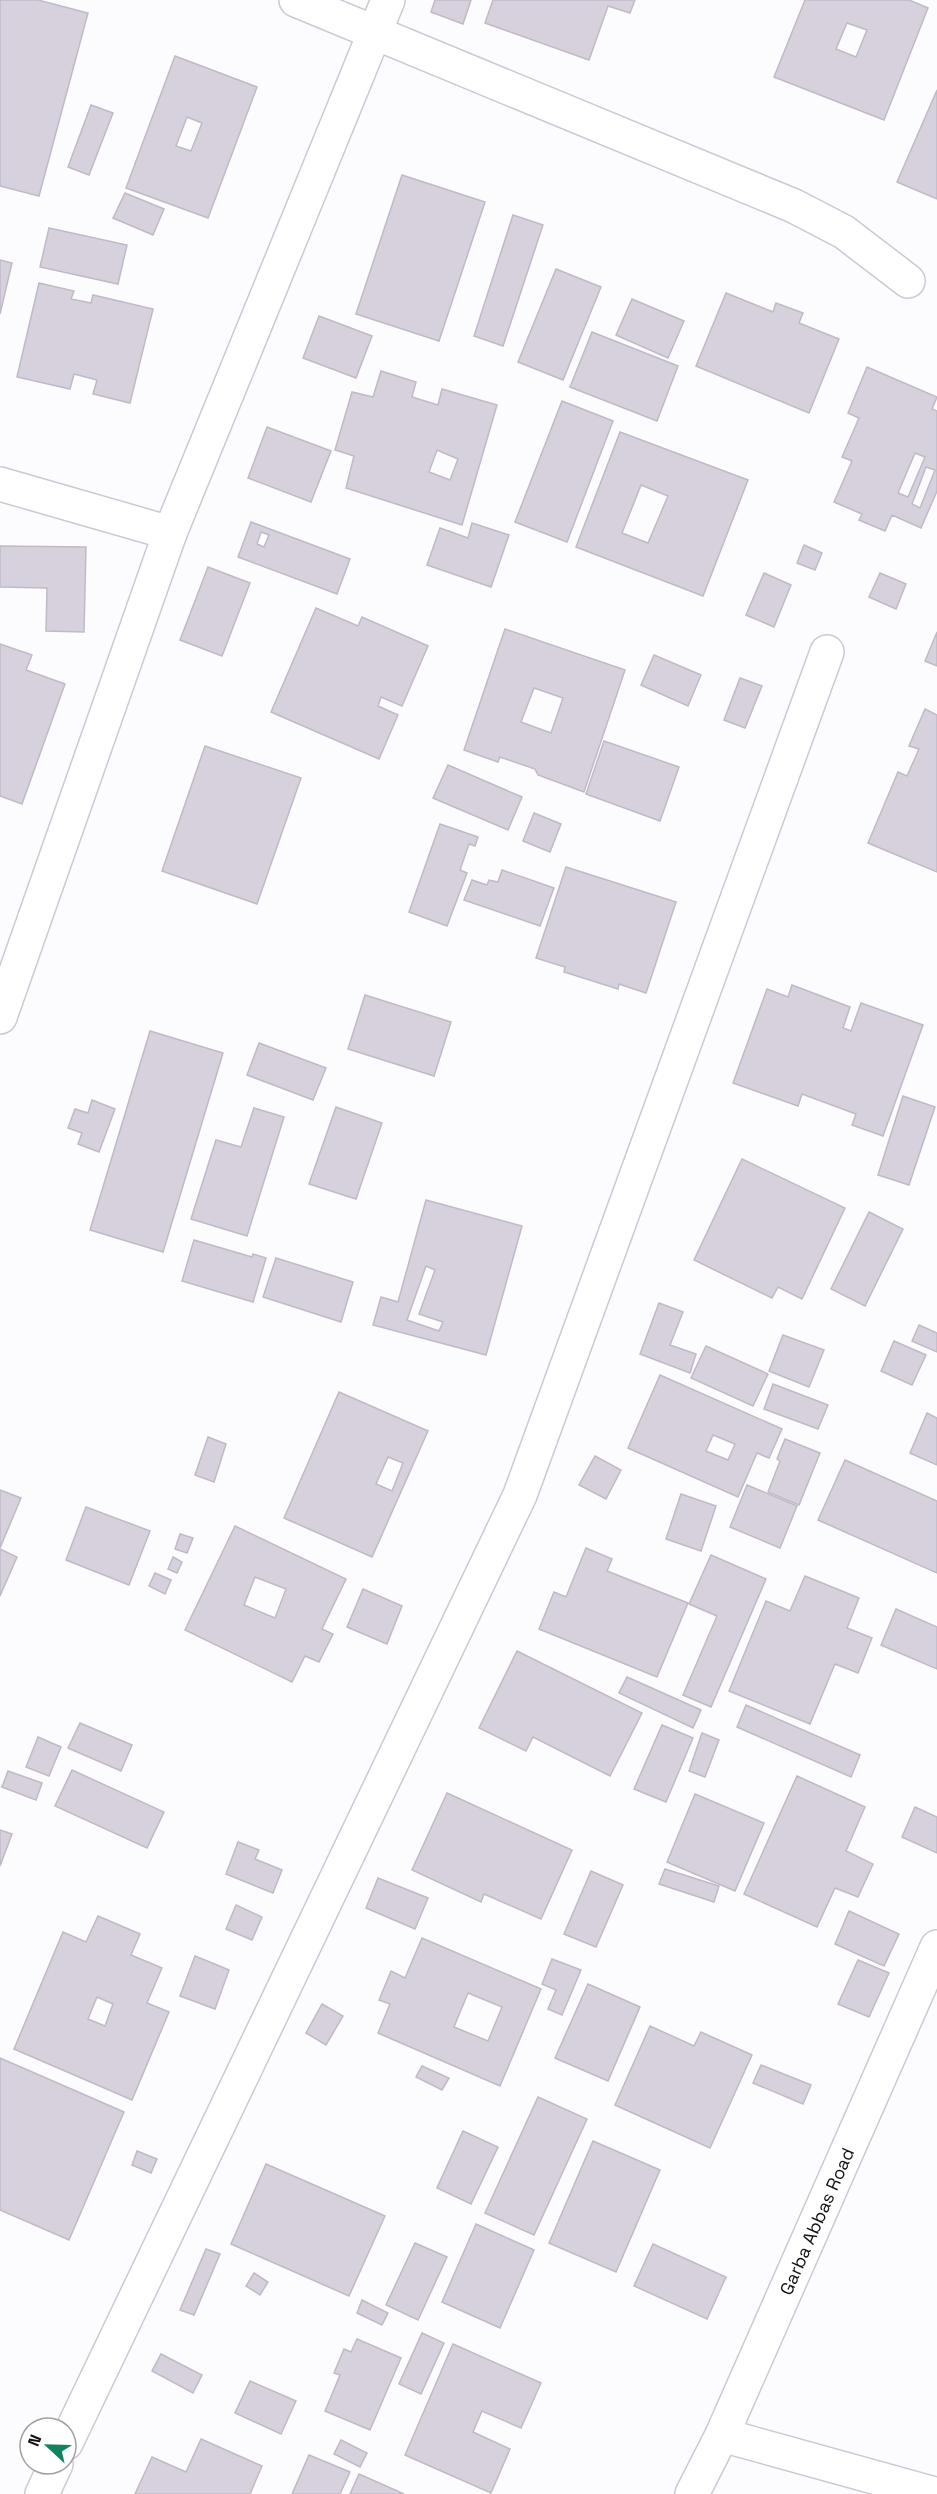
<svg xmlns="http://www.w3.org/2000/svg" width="937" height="2494" font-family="'Space Grotesk',sans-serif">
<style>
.building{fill:#d7d1de;stroke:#c0bac7;stroke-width:1.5;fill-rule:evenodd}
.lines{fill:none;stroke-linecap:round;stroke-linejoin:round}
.street-casing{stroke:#cec8d5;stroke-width:36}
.street{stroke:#fff;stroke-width:33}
.labels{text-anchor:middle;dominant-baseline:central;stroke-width:5;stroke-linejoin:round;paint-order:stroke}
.street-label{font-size:18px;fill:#121015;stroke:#fff}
</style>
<rect width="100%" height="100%" fill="#fcfbfd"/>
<g class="building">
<path d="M0 0H38L88 13 39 196 0 186Z"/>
<path d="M435 0H471L463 24 431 12Z"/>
<path d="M493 0H635L630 13 608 6 589 60 485 23Z"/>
<path d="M805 0H909L928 8 884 120 774 77ZM847 23 867 30 856 57 836 49Z"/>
<path d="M175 56 257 87 208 218 126 188ZM187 117 202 123 191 151 176 146Z"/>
<path d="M937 90V199L897 182Z"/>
<path d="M91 105 113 113 89 175 68 167Z"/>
<path d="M402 175 485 202 439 341 356 314Z"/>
<path d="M125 193 164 209 153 235 113 218Z"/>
<path d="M513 215 543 225 503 346 474 336Z"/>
<path d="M49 228 127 245 118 284 40 267Z"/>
<path d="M0 260 12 263 0 314Z"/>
<path d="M556 269 601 287 563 380 518 362Z"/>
<path d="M39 283 74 291 71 299 91 303 93 295 153 309 130 403 93 394 97 380 74 374 70 389 17 377Z"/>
<path d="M726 293 773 312 776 303 803 313 799 323 839 339 809 413 696 366Z"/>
<path d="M632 299 684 321 668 358 616 335Z"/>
<path d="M319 316 372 336 356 378 303 358Z"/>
<path d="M592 332 678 366 657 421 570 387Z"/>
<path d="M867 367 937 397 932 409 937 411V491L921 528 892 515 885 531 859 520 862 514 834 502 852 461 842 457 859 418 848 413ZM915 453 925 457 908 497 898 493ZM926 467 935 470 920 508 912 504Z"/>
<path d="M381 371 416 382 412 397 438 405 442 389 497 405 462 525 346 488 354 456 335 450 352 392 373 397ZM437 450 458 459 450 480 429 472Z"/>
<path d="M562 401 613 421 567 542 515 522Z"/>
<path d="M267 427 331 451 311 502 248 478Z"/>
<path d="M620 432 748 480 703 596 576 547ZM641 485 668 496 648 543 622 533Z"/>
<path d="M251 522 350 559 337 594 238 557ZM261 532 269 535 264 547 257 544Z"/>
<path d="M472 523 509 535 491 587 427 565 440 528 468 538Z"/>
<path d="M804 545 822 553 815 570 797 563Z"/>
<path d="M0 546 86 547 84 632 46 631 47 588 0 587Z"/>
<path d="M208 567 250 583 222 656 180 640Z"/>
<path d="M764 573 791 585 774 627 746 615Z"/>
<path d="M880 573 906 584 896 609 869 597Z"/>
<path d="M316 608 358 626 362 617 428 646 402 706 381 697 378 706 398 715 379 759 271 712Z"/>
<path d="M505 629 625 670 584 792 538 775 535 769 500 757 498 762 464 750ZM534 688 563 698 551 733 521 722Z"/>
<path d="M937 632V666L925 661Z"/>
<path d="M0 644 32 655 26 670 65 684 22 804 0 796Z"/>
<path d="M654 655 701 675 688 706 641 685Z"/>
<path d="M740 678 762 686 745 728 724 720Z"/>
<path d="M925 709 937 715V872L868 843 898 772 907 776 919 749 909 746Z"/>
<path d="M604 741 679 767 660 821 586 794Z"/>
<path d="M205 746 301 778 257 904 162 871Z"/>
<path d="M448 765 522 797 508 830 433 798Z"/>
<path d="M534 813 561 824 550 852 523 841Z"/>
<path d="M440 824 478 837 475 846 469 844 460 870 467 873 447 926 409 912Z"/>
<path d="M566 867 676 902 646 993 619 984 618 989 564 972 565 967 536 958Z"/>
<path d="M502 870 554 888 540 926 464 900 472 880 487 885 489 880 498 882Z"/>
<path d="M792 985 850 1007 843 1028 851 1031 861 1003 923 1025 883 1136 852 1125 856 1114 802 1094 798 1106 733 1083 767 989 788 997Z"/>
<path d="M365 995 451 1022 434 1076 348 1049Z"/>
<path d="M150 1031 223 1053 163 1252 90 1230Z"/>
<path d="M259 1043 326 1068 313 1100 247 1075Z"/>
<path d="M903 1096 935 1107 909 1185 878 1175Z"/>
<path d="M92 1100 115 1109 99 1152 78 1144 82 1133 68 1128 75 1109 88 1113Z"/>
<path d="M336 1107 382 1123 356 1199 309 1184Z"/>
<path d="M254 1108 284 1117 247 1236 191 1219 216 1140 241 1147Z"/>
<path d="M742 1159 845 1208 802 1299 778 1287 772 1298 694 1260Z"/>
<path d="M426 1200 522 1226 486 1355 373 1325 381 1297 398 1302ZM426 1266 435 1270 419 1314 443 1322 439 1331 407 1320Z"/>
<path d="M869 1212 903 1229 865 1306 831 1289Z"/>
<path d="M194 1240 252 1257 253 1254 266 1258 253 1302 182 1281Z"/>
<path d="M276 1258 353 1282 341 1322 263 1297Z"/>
<path d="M659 1303 683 1312 670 1345 696 1354 690 1373 640 1354Z"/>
<path d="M919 1325 937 1333V1352L912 1341Z"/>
<path d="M783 1335 824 1350 809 1387 769 1371Z"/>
<path d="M894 1341 926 1355 912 1385 881 1371Z"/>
<path d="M706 1346 768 1374 753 1406 691 1378Z"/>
<path d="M660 1375 782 1429 769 1458 757 1453 738 1497 628 1448ZM713 1435 735 1444 728 1460 706 1451Z"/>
<path d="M773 1384 828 1405 818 1429 764 1409Z"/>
<path d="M339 1392 428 1431 372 1557 284 1518ZM388 1457 403 1463 392 1491 376 1484Z"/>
<path d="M927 1413 937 1418V1465L910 1453Z"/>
<path d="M208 1437 226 1444 214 1482 195 1475Z"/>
<path d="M785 1439 820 1453 799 1505 768 1492 780 1461 777 1459Z"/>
<path d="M595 1456 621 1470 606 1499 579 1485Z"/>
<path d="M845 1460 937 1501V1573L818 1520Z"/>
<path d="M747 1485 797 1506 780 1548 730 1527Z"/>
<path d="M0 1490 21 1498 0 1548Z"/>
<path d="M681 1494 716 1506 701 1551 666 1539Z"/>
<path d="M86 1507 150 1531 129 1585 66 1560Z"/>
<path d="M235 1526 346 1579 322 1629 333 1634 319 1662 305 1656 292 1682 185 1630ZM255 1577 286 1589 275 1618 244 1605Z"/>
<path d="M180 1534 193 1538 187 1553 175 1549Z"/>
<path d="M586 1548 612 1559 607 1571 688 1603 657 1677 539 1629 554 1592 566 1597Z"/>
<path d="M0 1549 17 1557 0 1596Z"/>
<path d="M711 1555 766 1579 711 1707 683 1695 717 1616 689 1604Z"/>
<path d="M173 1557 182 1562 177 1573 168 1569Z"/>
<path d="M155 1573 171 1580 165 1594 149 1586Z"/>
<path d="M805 1576 859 1598 847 1628 872 1638 858 1673 835 1664 810 1724 729 1691 766 1601 790 1611Z"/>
<path d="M363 1589 402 1606 387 1644 347 1627Z"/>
<path d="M896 1609 937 1627V1669L881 1645Z"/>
<path d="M517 1651 642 1713 610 1776 533 1737 526 1751 479 1728Z"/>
<path d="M627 1677 701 1710 693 1728 619 1693Z"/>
<path d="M746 1705 860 1755 851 1777 737 1727Z"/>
<path d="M80 1723 132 1745 121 1771 68 1748Z"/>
<path d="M662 1725 693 1738 666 1802 634 1789Z"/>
<path d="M702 1733 719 1740 705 1777 689 1771Z"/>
<path d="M38 1737 61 1747 49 1776 26 1767Z"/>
<path d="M72 1770 164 1812 147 1848 55 1806Z"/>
<path d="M8 1771 42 1783 36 1800 2 1787Z"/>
<path d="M797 1776 865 1807 846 1851 873 1864 858 1897 835 1888 817 1927 744 1894Z"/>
<path d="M447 1793 572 1850 541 1919 484 1894 481 1902 412 1870Z"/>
<path d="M695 1794 764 1823 735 1891 667 1862Z"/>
<path d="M915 1807 937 1817V1853L902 1837Z"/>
<path d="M0 1830 12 1834 0 1866Z"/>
<path d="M238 1842 259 1850 255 1859 282 1870 273 1893 226 1874Z"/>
<path d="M665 1869 719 1886 714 1902 659 1884Z"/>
<path d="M591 1871 623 1885 596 1947 564 1934Z"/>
<path d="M378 1878 428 1898 415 1929 366 1908Z"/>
<path d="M236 1905 262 1917 252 1940 226 1929Z"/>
<path d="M849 1911 899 1934 884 1966 835 1944Z"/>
<path d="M98 1916 140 1934 131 1955 162 1968 147 2003 169 2012 132 2100 14 2049 63 1932 86 1942ZM97 1997 113 2004 105 2026 88 2019Z"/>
<path d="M422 1938 541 1989 500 2086 378 2033 390 2004 379 2000 391 1971 405 1978ZM468 1993 502 2007 488 2041 454 2027Z"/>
<path d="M195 1956 229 1970 215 2009 180 1996Z"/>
<path d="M552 1959 581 1970 562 2015 548 2009 556 1990 542 1984Z"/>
<path d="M858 1960 889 1973 869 2017 838 2004Z"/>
<path d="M588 1984 640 2007 608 2081 555 2058Z"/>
<path d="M322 2004 343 2016 326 2045 306 2033Z"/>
<path d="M650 2026 694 2046 701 2032 752 2055 710 2148 615 2105Z"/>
<path d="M0 2058 124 2112 69 2240 0 2210Z"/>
<path d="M761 2065 811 2085 803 2104 753 2083Z"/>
<path d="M422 2066 449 2078 442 2090 416 2077Z"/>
<path d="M538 2097 587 2119 534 2235 485 2213Z"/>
<path d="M463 2131 498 2147 471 2204 437 2188Z"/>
<path d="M593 2141 660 2170 616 2272 549 2243Z"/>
<path d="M137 2151 157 2159 151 2173 132 2165Z"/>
<path d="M266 2164 385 2216 349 2296 231 2244Z"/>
<path d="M476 2224 534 2250 500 2328 442 2302Z"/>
<path d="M415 2243 447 2257 418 2320 386 2305Z"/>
<path d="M653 2244 726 2277 707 2319 634 2286Z"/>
<path d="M206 2249 220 2254 194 2315 180 2310Z"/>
<path d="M254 2273 268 2282 260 2295 246 2286Z"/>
<path d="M362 2300 388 2313 382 2325 357 2313Z"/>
<path d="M422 2333 444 2343 421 2394 399 2384Z"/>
<path d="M357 2339 401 2358 370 2430 325 2411 340 2375 334 2373 344 2349 351 2352Z"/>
<path d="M453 2344 541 2383 521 2428 482 2411 473 2432 510 2449 491 2493 405 2455Z"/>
<path d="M161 2354 202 2375 193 2393 152 2371Z"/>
<path d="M250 2381 296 2401 281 2434 235 2413Z"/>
<path d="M201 2439 262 2466 250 2494H135L152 2457 186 2472Z"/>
<path d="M341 2440 367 2453 360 2467 334 2454Z"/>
<path d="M309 2455 350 2472 340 2494H292Z"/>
<path d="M359 2474 404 2494H350Z"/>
</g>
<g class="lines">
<g class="street-casing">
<g id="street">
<path d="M296 0 794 206 844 232 908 281"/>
<path d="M0 484 170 533"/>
<path d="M0 1017 170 533 388 0"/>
<path d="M722 2435 935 2494"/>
<path d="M66 2443 520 1495 827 652"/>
<path d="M42 2494 56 2464"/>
<path id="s1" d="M692 2494 722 2435 937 1947"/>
</g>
</g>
<use href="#street" class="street"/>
</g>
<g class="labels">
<g class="street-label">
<text stroke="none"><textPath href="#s1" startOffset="300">Garba Abbas Road</textPath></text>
</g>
</g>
<g transform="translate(48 2446) rotate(292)"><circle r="28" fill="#ffffff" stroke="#a09fa1" stroke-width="1.5"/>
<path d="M0-4.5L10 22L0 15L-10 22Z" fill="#118361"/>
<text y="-9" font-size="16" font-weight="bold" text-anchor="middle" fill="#121015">N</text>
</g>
</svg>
